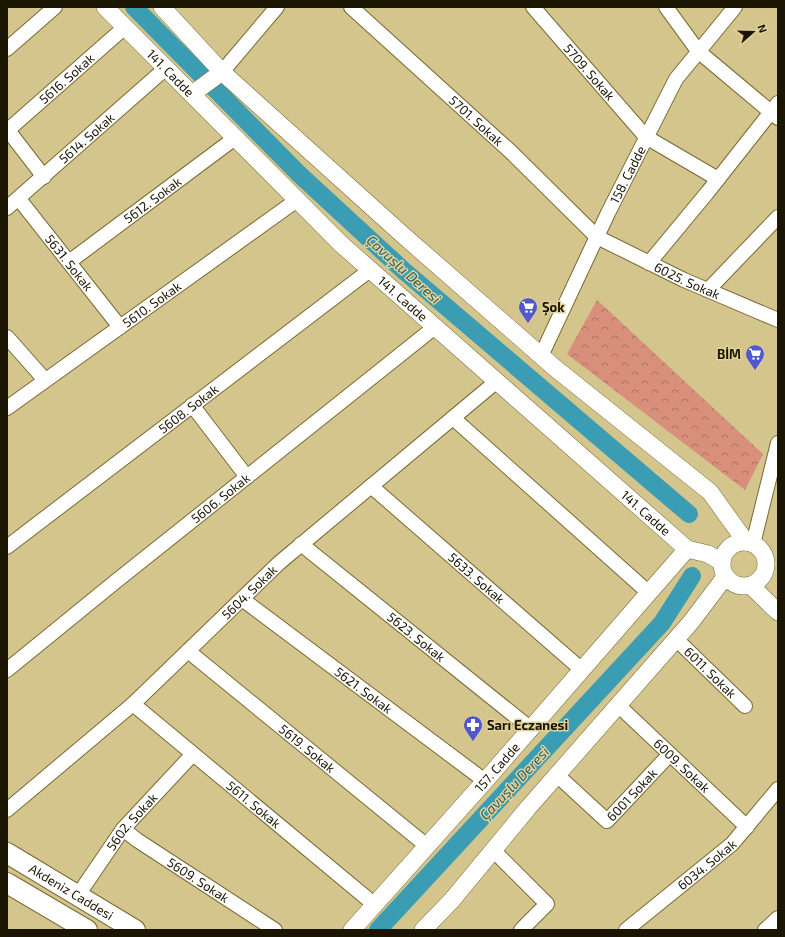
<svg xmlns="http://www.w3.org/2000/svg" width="785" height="937" font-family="'Exo 2',sans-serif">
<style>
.park{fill:url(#park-crowns)}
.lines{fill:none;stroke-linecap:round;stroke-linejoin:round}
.canal{stroke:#3a9db3;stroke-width:18}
.minor-casing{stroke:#786a34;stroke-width:16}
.tertiary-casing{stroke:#786a34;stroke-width:18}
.secondary-casing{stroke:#786a34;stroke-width:22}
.minor{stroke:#fff;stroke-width:14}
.tertiary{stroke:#fff;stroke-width:17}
.secondary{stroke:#fff;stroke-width:20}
.labels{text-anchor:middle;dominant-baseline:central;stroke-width:3;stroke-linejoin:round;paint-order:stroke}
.street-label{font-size:13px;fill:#1a1501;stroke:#e0d298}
.poi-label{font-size:13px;font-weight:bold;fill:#1a1501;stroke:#e0d298;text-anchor:start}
.water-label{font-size:14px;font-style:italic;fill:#295e6b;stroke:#e0d298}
</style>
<defs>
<pattern id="park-crowns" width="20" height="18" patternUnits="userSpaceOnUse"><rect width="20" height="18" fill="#d88f7b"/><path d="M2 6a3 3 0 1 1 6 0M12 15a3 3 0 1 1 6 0" fill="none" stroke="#ae7462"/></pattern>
</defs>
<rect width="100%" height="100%" fill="#d3c58c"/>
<path class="park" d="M597 300 763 454 745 490 567 354Z"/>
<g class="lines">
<g class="canal">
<path d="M134 7 299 174 403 270 689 514"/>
<path d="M378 930 662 623 692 576"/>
</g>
<g class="minor-casing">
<g id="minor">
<path id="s1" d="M351 7 511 152 597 237 684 280 778 320"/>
<path id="s2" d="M533 7 646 137 718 179"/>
<path d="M666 7 698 51 778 118"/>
<path d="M7 49 55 7"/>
<path d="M222 72 277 7"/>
<path d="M7 129 44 177"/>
<path id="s3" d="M8 130 125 27"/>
<path id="s4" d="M19 199 120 327"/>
<path id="s5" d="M7 208 166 68"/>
<path id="s6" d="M69 262 235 138"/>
<path d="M649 263 707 193 778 103"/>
<path d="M708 290 778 217"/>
<path d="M7 337 45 380"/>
<path id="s7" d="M541 356 608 213 676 79 735 7"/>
<path d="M192 405 247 477"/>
<path id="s8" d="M7 408 297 200"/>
<path d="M453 418 649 593"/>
<path id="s9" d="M371 486 582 670"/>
<path id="s10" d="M301 544 531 729"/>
<path d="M753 544 778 443"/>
<path id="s11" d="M7 547 370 270"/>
<path id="s12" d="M242 599 485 781"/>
<path id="s13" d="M676 639 745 706"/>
<path id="s14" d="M188 651 427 846"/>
<path id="s15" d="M7 670 115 582 435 327"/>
<path id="s16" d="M133 704 375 905"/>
<path id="s17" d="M618 705 747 827"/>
<path id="s18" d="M557 775 607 821 670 754"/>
<path id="s19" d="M7 810 133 704 279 563 497 381"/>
<path id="s20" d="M123 829 137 840 275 930"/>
<path d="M493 850 547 904 521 930"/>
<path id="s21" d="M78 895 123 829 193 754"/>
<path id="s22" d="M626 930 732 844 778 789"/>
<path d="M765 930 778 918"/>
</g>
</g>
<g class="tertiary-casing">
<g id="tertiary">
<path id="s23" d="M105 7 341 244 687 549 708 554 722 562"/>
<path d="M162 7 222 72 404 236 555 368 710 492 746 542"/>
<path d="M192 94 222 72"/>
<circle cx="744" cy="564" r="22"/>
<path d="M751 586 778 612"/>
<path id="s24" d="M352 930 485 781 687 549"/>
<path d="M423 930 452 900 528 808 691 622 725 577"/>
</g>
</g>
<g class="secondary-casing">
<g id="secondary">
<path id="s25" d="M7 853 135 930"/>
<path d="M7 883 87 930"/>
</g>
</g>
<use href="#minor" class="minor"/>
<use href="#tertiary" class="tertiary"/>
<use href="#secondary" class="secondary"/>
</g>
<defs>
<g id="supermarket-pin" transform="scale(1)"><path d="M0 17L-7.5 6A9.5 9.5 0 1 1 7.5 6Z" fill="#5157cd" stroke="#e0d298"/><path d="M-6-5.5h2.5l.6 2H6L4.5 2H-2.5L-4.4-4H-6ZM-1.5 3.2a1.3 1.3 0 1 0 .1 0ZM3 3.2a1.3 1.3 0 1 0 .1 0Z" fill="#fff"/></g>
<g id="pharmacy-pin" transform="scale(1)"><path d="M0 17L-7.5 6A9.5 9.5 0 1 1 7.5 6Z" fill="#5157cd" stroke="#e0d298"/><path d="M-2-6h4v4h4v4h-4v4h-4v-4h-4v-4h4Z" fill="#fff"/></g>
</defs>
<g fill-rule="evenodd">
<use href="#supermarket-pin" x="528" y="307"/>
<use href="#supermarket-pin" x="755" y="354"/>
<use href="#pharmacy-pin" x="473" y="725"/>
</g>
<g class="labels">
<g class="street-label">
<text stroke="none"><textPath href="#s2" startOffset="86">5709. Sokak</textPath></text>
<text stroke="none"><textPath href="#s23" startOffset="93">141. Cadde</textPath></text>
<text stroke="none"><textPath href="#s3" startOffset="78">5616. Sokak</textPath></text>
<text stroke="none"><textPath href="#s1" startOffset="169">5701. Sokak</textPath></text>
<text stroke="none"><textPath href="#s5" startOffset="106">5614. Sokak</textPath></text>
<text stroke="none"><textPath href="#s7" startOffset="201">158. Cadde</textPath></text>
<text stroke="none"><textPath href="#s6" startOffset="104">5612. Sokak</textPath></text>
<text stroke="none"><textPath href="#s4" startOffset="81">5631. Sokak</textPath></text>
<text stroke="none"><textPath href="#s1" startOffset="437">6025. Sokak</textPath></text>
<text stroke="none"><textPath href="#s23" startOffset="417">141. Cadde</textPath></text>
<text stroke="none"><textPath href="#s8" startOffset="178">5610. Sokak</textPath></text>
<text stroke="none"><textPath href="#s11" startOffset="228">5608. Sokak</textPath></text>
<text stroke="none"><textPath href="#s15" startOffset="274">5606. Sokak</textPath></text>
<text stroke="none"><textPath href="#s23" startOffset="741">141. Cadde</textPath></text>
<text stroke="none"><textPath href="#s9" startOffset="140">5633. Sokak</textPath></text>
<text stroke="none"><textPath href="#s19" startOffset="326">5604. Sokak</textPath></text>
<text stroke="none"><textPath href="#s10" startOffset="148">5623. Sokak</textPath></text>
<text stroke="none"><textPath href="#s13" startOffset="48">6011. Sokak</textPath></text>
<text stroke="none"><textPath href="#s12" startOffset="152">5621. Sokak</textPath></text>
<text stroke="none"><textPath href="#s14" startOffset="154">5619. Sokak</textPath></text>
<text stroke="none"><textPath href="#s17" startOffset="88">6009. Sokak</textPath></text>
<text stroke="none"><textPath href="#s24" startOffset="218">157. Cadde</textPath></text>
<text stroke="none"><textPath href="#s18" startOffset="104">6001 Sokak</textPath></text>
<text stroke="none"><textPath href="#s16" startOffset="157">5611. Sokak</textPath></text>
<text stroke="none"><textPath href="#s21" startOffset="91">5602. Sokak</textPath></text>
<text stroke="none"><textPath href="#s22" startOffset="104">6034. Sokak</textPath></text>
<text stroke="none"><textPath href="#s20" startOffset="91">5609. Sokak</textPath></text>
<text stroke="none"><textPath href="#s25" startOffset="75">Akdeniz Caddesi</textPath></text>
</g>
<g class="poi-label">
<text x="542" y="307">Şok</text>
<text x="741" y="354" text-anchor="end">BİM</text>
<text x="487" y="725">Sarı Eczanesi</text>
</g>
<g class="water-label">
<text transform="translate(404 269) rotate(42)">Çavuşlu Deresi</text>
<text transform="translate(514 783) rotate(-47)">Çavuşlu Deresi</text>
</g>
</g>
<rect width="785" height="937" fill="none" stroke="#1a1501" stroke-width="16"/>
<g transform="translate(753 32) rotate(70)" stroke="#e0d298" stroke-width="3" paint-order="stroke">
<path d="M0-3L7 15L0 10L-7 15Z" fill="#1a1501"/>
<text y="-6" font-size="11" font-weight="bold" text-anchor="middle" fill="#1a1501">N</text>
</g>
</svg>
